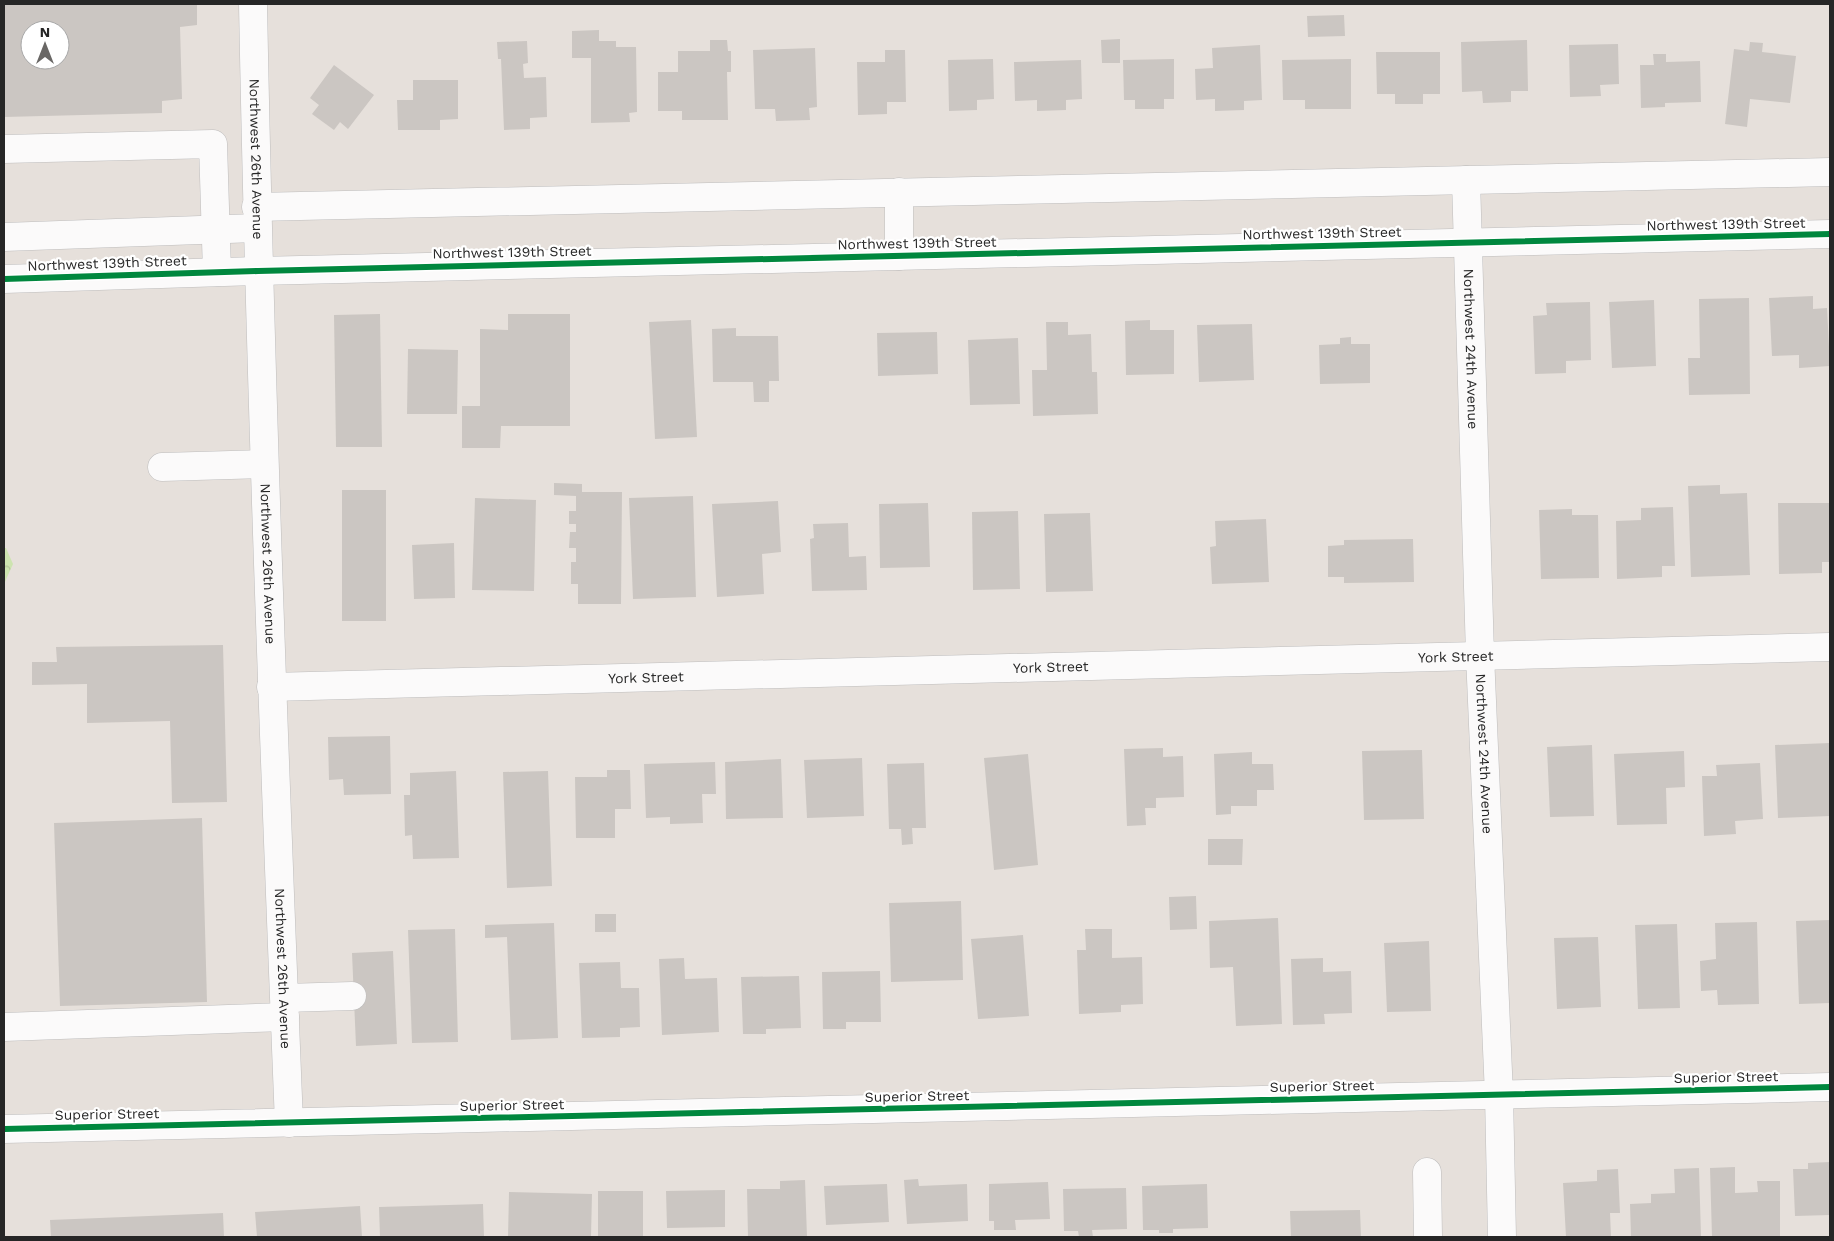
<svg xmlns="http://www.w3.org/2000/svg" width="1834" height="1241" font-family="'Work Sans',sans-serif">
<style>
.forest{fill:url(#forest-crowns)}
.building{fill:#cbc6c2;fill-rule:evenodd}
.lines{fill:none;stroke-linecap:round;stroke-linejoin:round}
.minor-casing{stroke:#bebdbd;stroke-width:29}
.minor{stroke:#fbfafa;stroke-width:28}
.cycleway-casing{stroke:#fff;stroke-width:9}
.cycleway{stroke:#00873e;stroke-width:6}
.labels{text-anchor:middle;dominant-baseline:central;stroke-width:4.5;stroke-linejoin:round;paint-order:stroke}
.street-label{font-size:14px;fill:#262626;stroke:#fff}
</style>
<defs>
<pattern id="forest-crowns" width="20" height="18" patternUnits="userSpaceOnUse" patternTransform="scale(1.25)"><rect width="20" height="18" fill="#cde4b0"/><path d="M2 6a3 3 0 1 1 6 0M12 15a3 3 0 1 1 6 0" fill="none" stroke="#b0c397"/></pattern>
</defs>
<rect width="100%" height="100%" fill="#e6e0db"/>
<path class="forest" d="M4 548H6L13 564 4 584Z"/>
<g class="building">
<path d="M4 4H197V25L180 27 182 99 162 101V113L4 117ZM30 30H60V60H30Z"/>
<path d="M1344 15 1345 36 1308 37 1307 16Z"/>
<path d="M599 30V41H616V47H636L637 112 629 113 630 122 591 123V58H572V31Z"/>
<path d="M1120 39V63H1102L1101 40Z"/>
<path d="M710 40H727L728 51H731V72H727L728 120H682V111H658V72H678V51H710Z"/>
<path d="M1527 40 1528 91H1511V102L1483 103 1482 91 1462 92 1461 42Z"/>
<path d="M527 41 528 63 523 64 524 78 546 77 547 117 530 118V129L504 130 501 59H498L497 42Z"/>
<path d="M1750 42 1763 43 1762 52 1796 56 1790 103 1750 99 1747 127 1725 124 1734 49 1749 51Z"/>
<path d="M1618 44 1619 84 1600 85 1601 96 1570 97 1569 45Z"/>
<path d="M1260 45 1262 100 1244 101V110L1215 111V99L1196 100 1195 69 1213 68 1212 48Z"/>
<path d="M815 48 817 107 809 108 810 120 776 121 775 109H755L753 50Z"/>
<path d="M885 50H905L906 102H887V114L858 115 857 62H885Z"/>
<path d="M1376 52H1440V94H1423V104H1395V94H1377Z"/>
<path d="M1653 54H1666V62L1700 61 1701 102 1665 103V107L1641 108 1640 65H1654Z"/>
<path d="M993 59 994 99 977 100V110L949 111 948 60Z"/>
<path d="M1174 59V99H1164V109H1135V100H1124L1123 60Z"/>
<path d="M1351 59V109H1305V100H1283L1282 60Z"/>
<path d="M1081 60 1082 99 1066 100V110L1037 111V100L1015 101 1014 62Z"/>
<path d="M334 65 374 95 348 129 340 122 334 130 312 114 319 105 310 98Z"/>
<path d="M413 80H458V119L440 120V130H398L397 100H413Z"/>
<path d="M1813 296V309L1827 308 1830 366 1799 368V355L1772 356 1769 298Z"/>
<path d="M1749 298 1750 394 1689 395 1688 358H1700L1699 299Z"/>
<path d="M1654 300 1656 366 1612 368 1609 302Z"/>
<path d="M1590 302 1591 360 1566 361V373L1535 374 1533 316 1547 315 1546 303Z"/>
<path d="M380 314 382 447H336L334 315Z"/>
<path d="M508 314H570V426H501L500 448H462V406H480V329L508 330Z"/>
<path d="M691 320 697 437 655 439 649 322Z"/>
<path d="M1150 320V330H1174V374L1126 375 1125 321Z"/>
<path d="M1046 322H1068V335L1091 334 1092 372H1097L1098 414 1033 416 1032 370H1047Z"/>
<path d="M1252 324 1254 380 1199 382 1197 325Z"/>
<path d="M736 328V336H778L779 381H769V402H754L753 382H713L712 329Z"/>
<path d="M937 332 938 374 878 376 877 333Z"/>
<path d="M1351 337V344H1370V383L1320 384 1319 345 1340 344V338Z"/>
<path d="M1018 338 1020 404 970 405 968 340Z"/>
<path d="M408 349 458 350 457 414H407Z"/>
<path d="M554 483 582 484V492H622L621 604H578V584H571V562H576V548H569L570 532H576V524H569V511H576V496L554 495Z"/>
<path d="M1720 485V494L1747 493 1750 575 1691 577 1688 486Z"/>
<rect x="342" y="490" width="44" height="131"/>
<path d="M693 496 696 597 633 599 629 498Z"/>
<path d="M475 498 536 500 534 591 472 590Z"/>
<path d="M778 501 781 552 762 554 764 594 717 597 712 504Z"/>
<path d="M928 503 930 567 880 568 879 504Z"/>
<path d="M1778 503H1830V562H1822V573L1779 574Z"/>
<path d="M1673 507 1675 566H1662V577L1617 579 1616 521 1641 520V508Z"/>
<path d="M1572 509V515H1598L1599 578 1541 579 1539 510Z"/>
<path d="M1018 511 1020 589 973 590 972 512Z"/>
<path d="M1090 513 1093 591 1046 592 1044 514Z"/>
<path d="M1266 519 1269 582 1212 584 1210 547 1216 546 1215 521Z"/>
<path d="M848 523 849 557 866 556 867 590 812 591 810 539 814 538 813 524Z"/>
<path d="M1413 539 1414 582 1344 583V577H1328V546L1344 545V540Z"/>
<path d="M454 543 455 598 414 599 412 545Z"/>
<path d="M223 645 227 802 172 803 170 721 87 723V684L32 685V662H57L56 647Z"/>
<path d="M390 736 391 794 344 795 343 779 329 780 328 737Z"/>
<path d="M1830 743V816L1778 818 1775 745Z"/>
<path d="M1592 745 1594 816 1550 817 1547 747Z"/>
<path d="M1163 748V757L1183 756 1184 797 1156 798V808H1145L1146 825 1127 826 1124 749Z"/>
<path d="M1422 750 1424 819 1364 820 1362 751Z"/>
<path d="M1684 751 1685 787 1666 788 1667 824 1617 825 1614 754Z"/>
<path d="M1252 752V764H1273L1274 790H1257V806H1231V814L1216 815 1214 754Z"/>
<path d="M1028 754 1038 865 994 870 984 758Z"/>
<path d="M862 758 864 816 807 818 804 760Z"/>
<path d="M781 759 783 818 726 819 725 762Z"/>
<path d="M715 762 716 794H702L703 823 670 824V817L646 818 644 764Z"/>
<path d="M924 763 926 828H912L913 844 902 845 901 829H889L887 764Z"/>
<path d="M1760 763 1763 819 1735 821 1736 834 1704 836 1702 776H1717L1716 765Z"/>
<path d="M607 770H630L631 809H615V838H576L575 777H607Z"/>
<path d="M456 771 459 858 413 859 412 835 405 836 404 795H410V773Z"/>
<path d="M548 771 552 886 507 888 503 772Z"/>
<path d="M202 818 207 1002 60 1006 54 823Z"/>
<path d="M1208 839H1243L1242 865H1208Z"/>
<path d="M1196 896 1197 929 1170 930 1169 897Z"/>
<path d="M961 901 963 980 891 982 889 903Z"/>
<rect x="595" y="914" width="21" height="18"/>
<path d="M1278 918 1282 1024 1236 1026 1233 967 1210 968 1209 921Z"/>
<path d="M1830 920V1003L1799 1004 1796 921Z"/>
<path d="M1757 922 1759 1004 1718 1005 1717 990 1701 991 1700 961 1716 959 1715 923Z"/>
<path d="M554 923 558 1038 511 1040 507 937 485 938V925Z"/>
<path d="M1677 924 1680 1008 1638 1009 1635 925Z"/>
<path d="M455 929 458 1042 412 1043 408 930Z"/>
<path d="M1085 929H1112V958L1142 957 1143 1004 1121 1005V1012L1079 1014 1077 950H1086Z"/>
<path d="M1023 935 1029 1016 978 1019 971 939Z"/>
<path d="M1598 937 1601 1007 1557 1009 1554 938Z"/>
<path d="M1429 941 1431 1011 1387 1012 1384 943Z"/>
<path d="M393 951 397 1044 356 1046 352 953Z"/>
<path d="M684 958 685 979 717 978 719 1032 662 1035 659 959Z"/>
<path d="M1323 958V972L1351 971 1352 1013 1324 1014 1325 1024 1293 1025 1291 959Z"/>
<path d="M620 962 621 988H639L640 1027 620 1028V1037L582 1038 579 963Z"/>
<path d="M880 971 881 1022H846V1029H823L822 972Z"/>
<path d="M799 976 801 1028 766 1029V1034H743L741 977Z"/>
<path d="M1830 1162V1215L1795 1216 1793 1169H1808V1163Z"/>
<path d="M1735 1167V1193L1758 1192 1757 1181H1780V1237H1712L1710 1168Z"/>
<path d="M1699 1168 1701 1237H1631L1630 1204 1651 1203V1194L1675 1193 1674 1169Z"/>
<path d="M1618 1169 1620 1213H1610L1611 1237H1566L1563 1183 1597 1181V1170Z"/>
<path d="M918 1179 919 1186 967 1184 968 1221 907 1224 904 1180Z"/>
<path d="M805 1180 807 1237H748L747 1189H780V1181Z"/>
<path d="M1048 1182 1050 1219 1015 1220 1016 1230H994V1221H989V1184Z"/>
<path d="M887 1184 889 1222 826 1225 824 1186Z"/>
<path d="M1207 1184 1208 1228 1173 1229V1233H1159V1230H1143L1142 1186Z"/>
<path d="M1126 1188 1127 1229 1092 1230 1093 1237H1079L1078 1231H1064L1063 1189Z"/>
<path d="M725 1190V1227L667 1228 666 1191Z"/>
<rect x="598" y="1191" width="45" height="46"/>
<path d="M509 1192 592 1194 591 1237H508Z"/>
<path d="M483 1204 484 1237H380L379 1207Z"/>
<path d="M360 1206 362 1237H257L255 1212Z"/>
<path d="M1360 1210 1361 1237H1291L1290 1211Z"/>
<path d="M223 1213 224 1237H51L50 1220Z"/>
</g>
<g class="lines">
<g class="minor-casing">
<g id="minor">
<path id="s1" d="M253 4C260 377 274 750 289 1123"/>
<path d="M4 149 213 144 217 272"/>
<path id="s2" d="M1466 180 1480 655 1499 1095 1502 1237"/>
<path d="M256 207 1830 172"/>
<path d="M4 237 257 228"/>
<path d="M899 256V192"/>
<path d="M4 279 258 271 1830 234"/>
<path d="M162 467 264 464"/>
<path id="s3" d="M271 687 1830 647"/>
<path d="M285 998 352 996"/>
<path d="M4 1027 285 1017"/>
<path d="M4 1129 1830 1087"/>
<path d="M1427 1172 1428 1237"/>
</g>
</g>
<use href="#minor" class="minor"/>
<g class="cycleway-casing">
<g id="cycleway">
<path d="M4 279 258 271 1830 234"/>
<path d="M4 1129 1830 1087"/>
</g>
</g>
<use href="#cycleway" class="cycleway"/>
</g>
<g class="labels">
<g class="street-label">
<text stroke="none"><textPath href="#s1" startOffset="155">Northwest 26th Avenue</textPath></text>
<text transform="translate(1726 224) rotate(-1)">Northwest 139th Street</text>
<text transform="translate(1322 233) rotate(-1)">Northwest 139th Street</text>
<text transform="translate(917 243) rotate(-1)">Northwest 139th Street</text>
<text transform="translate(512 252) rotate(-1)">Northwest 139th Street</text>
<text transform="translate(107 263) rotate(-2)">Northwest 139th Street</text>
<text stroke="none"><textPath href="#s2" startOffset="169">Northwest 24th Avenue</textPath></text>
<text stroke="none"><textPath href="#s1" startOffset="560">Northwest 26th Avenue</textPath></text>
<text stroke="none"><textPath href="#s3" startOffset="1185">York Street</textPath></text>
<text stroke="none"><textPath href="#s3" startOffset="780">York Street</textPath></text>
<text stroke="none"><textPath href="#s3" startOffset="375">York Street</textPath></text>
<text stroke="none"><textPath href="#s2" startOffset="574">Northwest 24th Avenue</textPath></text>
<text stroke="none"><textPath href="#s1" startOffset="965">Northwest 26th Avenue</textPath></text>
<text transform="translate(1726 1077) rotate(-1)">Superior Street</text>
<text transform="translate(1322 1086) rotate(-1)">Superior Street</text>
<text transform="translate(917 1096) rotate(-1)">Superior Street</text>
<text transform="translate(512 1105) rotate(-1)">Superior Street</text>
<text transform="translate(107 1114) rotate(-1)">Superior Street</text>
</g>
</g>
<rect width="1834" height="1241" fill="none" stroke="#262626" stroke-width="10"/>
<g transform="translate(45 45)"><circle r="24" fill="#ffffff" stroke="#a8a8a8"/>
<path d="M0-4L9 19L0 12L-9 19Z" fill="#696765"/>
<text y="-8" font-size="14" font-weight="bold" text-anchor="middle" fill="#262626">N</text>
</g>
</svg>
